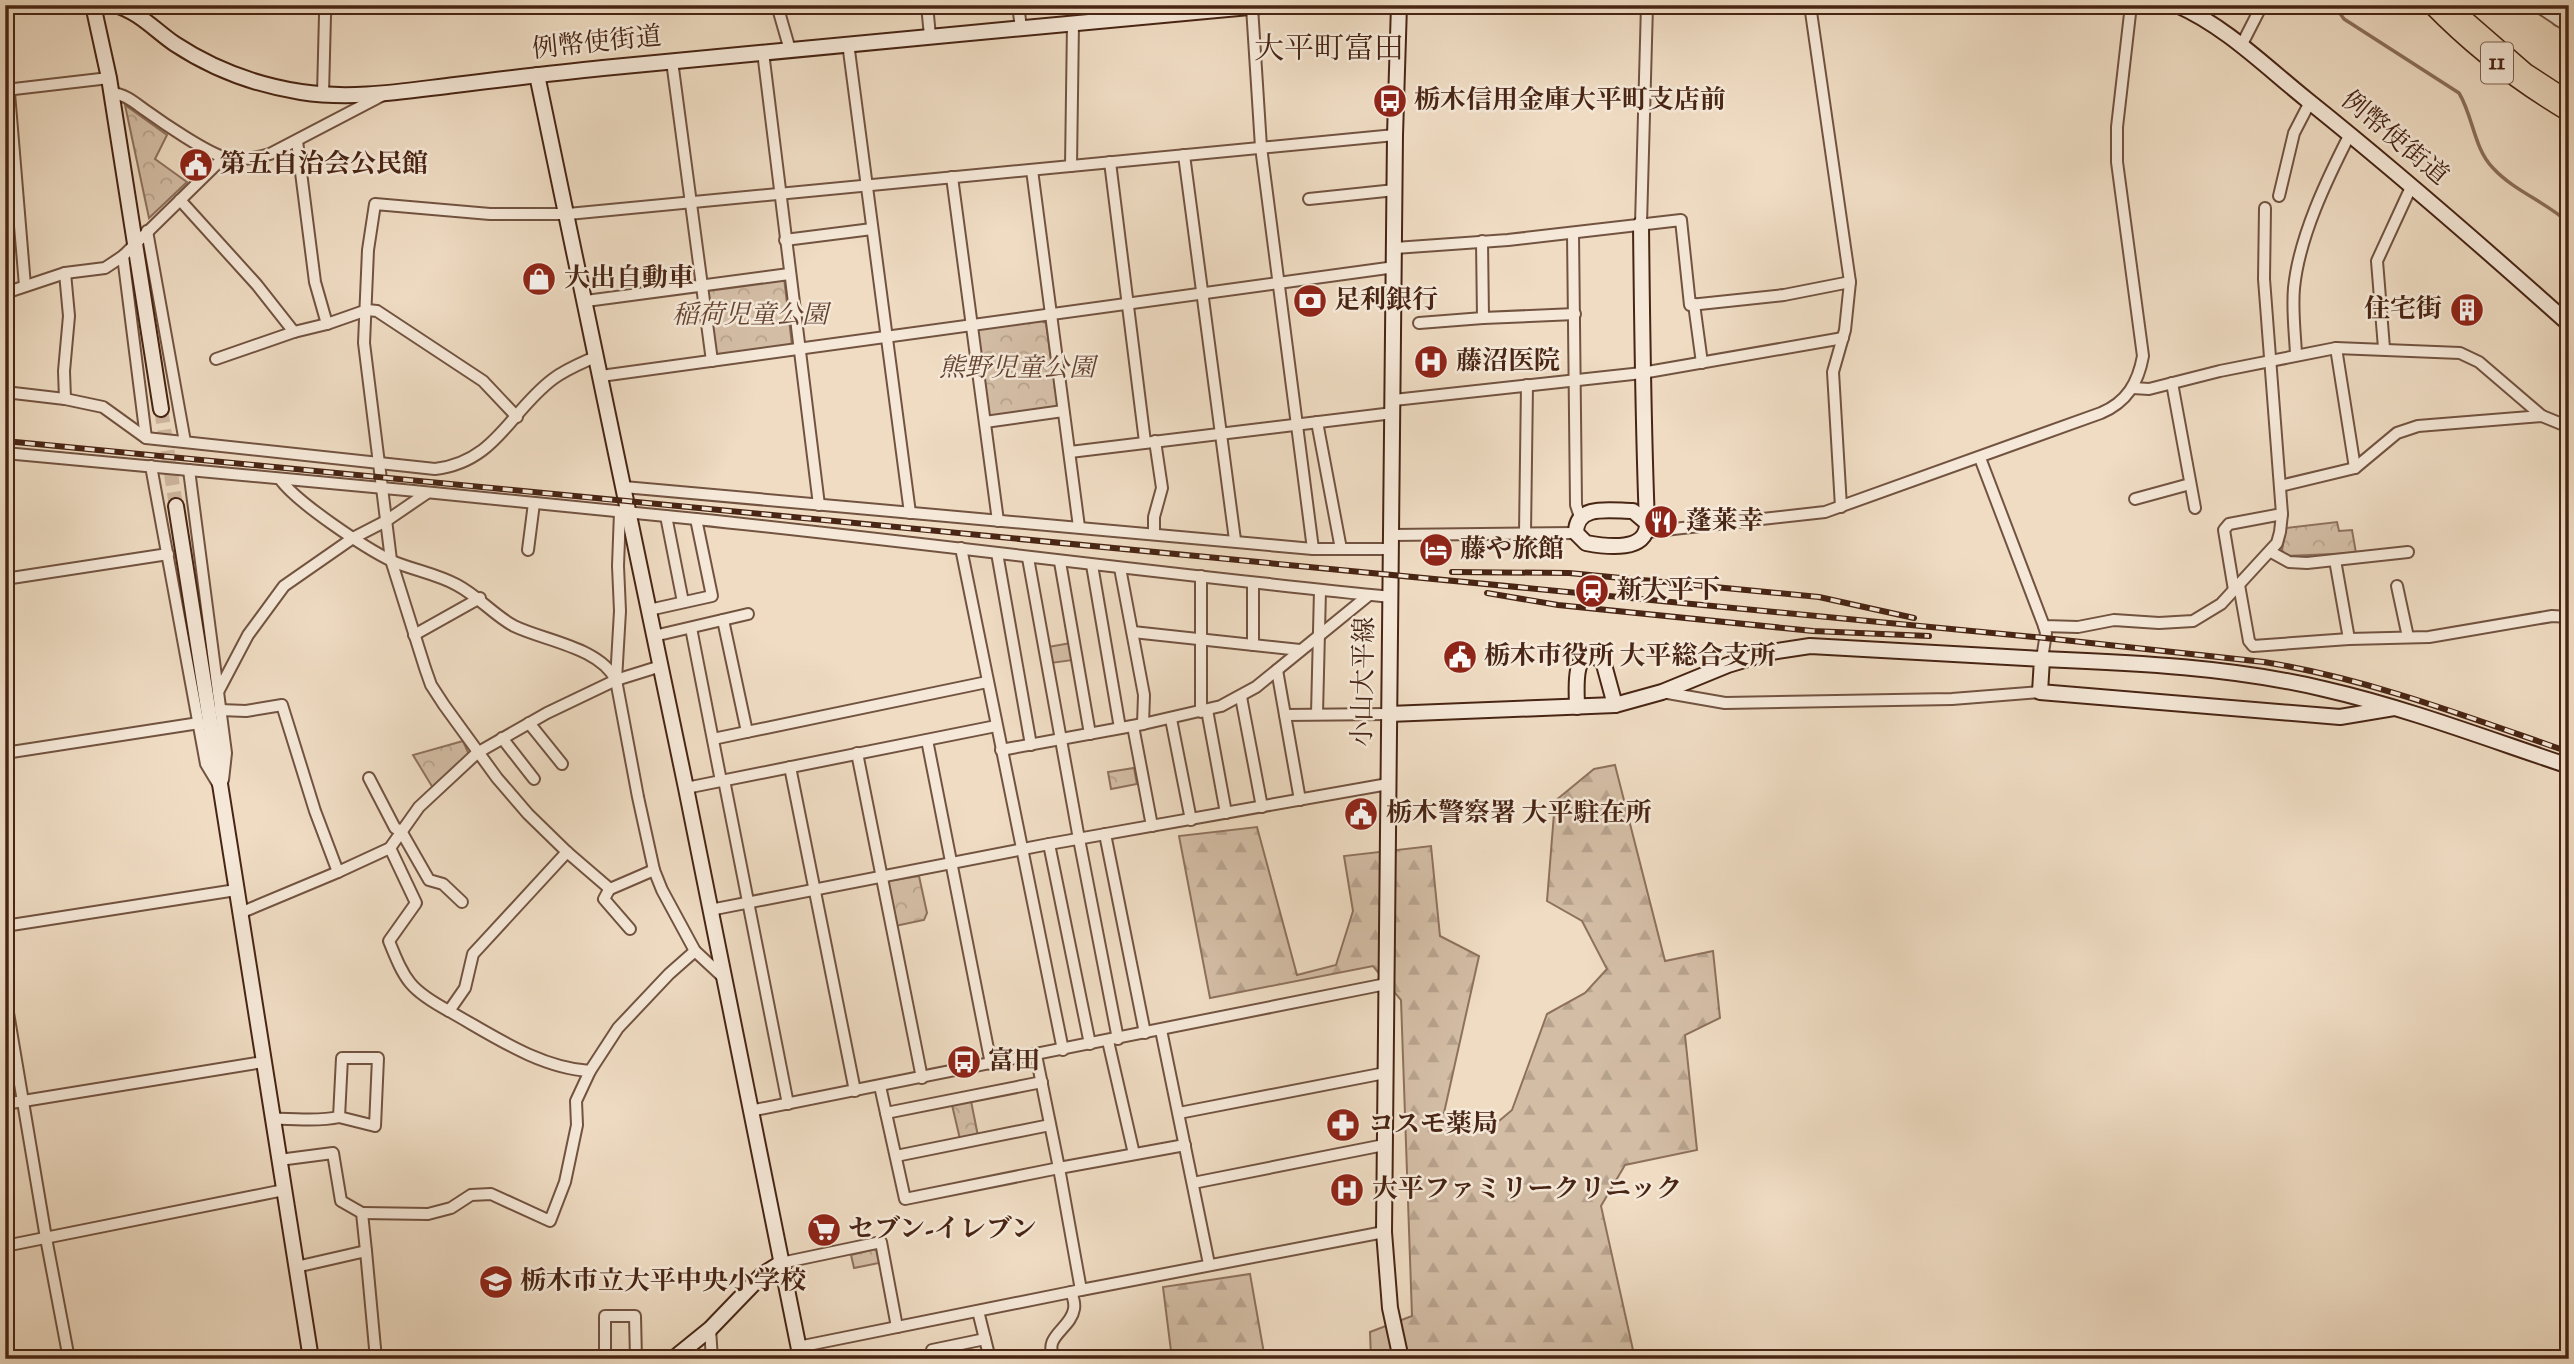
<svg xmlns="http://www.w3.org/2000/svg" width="2574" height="1364" font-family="'Sorts Mill Goudy','Noto Serif JP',serif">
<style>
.forest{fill:url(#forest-firs);stroke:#8e715c;stroke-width:2}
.park{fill:url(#park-crowns);stroke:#8e715c;stroke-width:2}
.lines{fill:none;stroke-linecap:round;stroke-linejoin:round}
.stream{stroke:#8a6e5a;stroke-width:3.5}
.secondary-tunnel{stroke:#ceb7a0;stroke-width:14;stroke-dasharray:14 7;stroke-linecap:butt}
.street-casing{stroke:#725340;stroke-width:14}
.secondary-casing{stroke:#482514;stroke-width:18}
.primary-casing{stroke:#482514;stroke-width:19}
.street{stroke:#f5e8d8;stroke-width:10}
.secondary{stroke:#f5e8d8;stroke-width:14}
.primary{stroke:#efdcc3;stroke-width:16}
.rail-casing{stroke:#482514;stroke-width:6}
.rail{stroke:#f5e8d8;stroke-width:3.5;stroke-dasharray:10;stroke-linecap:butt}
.labels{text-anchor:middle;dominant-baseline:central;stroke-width:5;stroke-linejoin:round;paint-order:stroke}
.shield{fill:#f5e8d8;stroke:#7c604f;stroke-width:2}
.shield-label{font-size:24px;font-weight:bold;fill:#482514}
.street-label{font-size:26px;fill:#482514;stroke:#f5e8d8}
.poi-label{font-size:26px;font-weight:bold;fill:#482514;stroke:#f5e8d8;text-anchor:start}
.park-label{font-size:26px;font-style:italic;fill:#644331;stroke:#f5e8d8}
.quarter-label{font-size:30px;fill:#482514;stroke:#f5e8d8}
</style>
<defs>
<pattern id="forest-firs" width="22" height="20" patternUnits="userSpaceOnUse" patternTransform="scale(1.75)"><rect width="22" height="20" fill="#d3bda5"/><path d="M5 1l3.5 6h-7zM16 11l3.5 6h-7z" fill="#b7a28d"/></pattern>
<pattern id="park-crowns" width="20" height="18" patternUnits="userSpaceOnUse" patternTransform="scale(1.75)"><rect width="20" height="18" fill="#d3bda5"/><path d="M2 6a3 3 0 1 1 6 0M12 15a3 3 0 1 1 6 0" fill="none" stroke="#b7a28d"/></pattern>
</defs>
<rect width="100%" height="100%" fill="#efdcc3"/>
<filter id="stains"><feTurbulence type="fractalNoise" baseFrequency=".00286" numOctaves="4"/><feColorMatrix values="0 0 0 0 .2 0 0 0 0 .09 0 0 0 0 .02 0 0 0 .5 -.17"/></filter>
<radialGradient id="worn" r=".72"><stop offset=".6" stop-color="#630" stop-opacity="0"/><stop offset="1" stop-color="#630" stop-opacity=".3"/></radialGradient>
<g class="forest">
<path d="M1615 765 1665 961 1713 951 1720 1018 1685 1035 1697 1150 1625 1165 1601 1206 1635 1359H1371L1370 1332 1412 1316 1401 1000 1373 966 1210 998 1179 836 1257 827 1297 975 1336 965 1353 911 1344 856 1431 846 1440 936 1479 956 1444 1113 1486 1132 1512 1110 1547 1014 1585 993 1607 969 1582 921 1547 901 1555 801 1594 769Z"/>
<path d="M1250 1274 1265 1359H1172L1163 1287Z"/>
</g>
<g class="park">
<path d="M125 105 167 135 155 159 187 182 149 218Z"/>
<path d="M784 278 792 345 716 355 707 288Z"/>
<path d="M1040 320 1046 323 1058 408 989 418 976 330Z"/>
<path d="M2337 522 2339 531 2352 530 2356 553 2286 556 2282 550 2286 528Z"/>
<path d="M1071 643 1073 660 1051 663 1048 647Z"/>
<path d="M463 741 470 757 433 788 413 755Z"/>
<path d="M1134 768 1137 784 1111 789 1108 772Z"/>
<path d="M919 876 927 913 924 920 895 926 886 884 888 881Z"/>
<path d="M971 1101 978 1136 960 1139 952 1105Z"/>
<path d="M876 1249 879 1263 854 1268 851 1255Z"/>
</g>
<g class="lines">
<path class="stream" d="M2334 5 2344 19 2459 93C2473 116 2474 149 2493 168 2514 191 2546 202 2569 223"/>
<path class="secondary-tunnel" d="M161 409 176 506"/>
<g class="street-casing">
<g id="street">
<path d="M777 5 790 50"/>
<path d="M927 5 930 36"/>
<path d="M1018 5 1021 28"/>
<path d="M1810 5 1850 282 1845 330 1833 372 1841 507"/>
<path d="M2536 5 2569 27"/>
<path d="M1252 7 1261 147 1313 549"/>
<path d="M2558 20 2569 5"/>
<path d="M848 43 910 513"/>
<path d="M2241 46 2262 5"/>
<path d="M763 52 819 505"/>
<path d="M672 61 712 361"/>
<path d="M5 93 14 89 109 78"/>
<path d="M9 93 25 286"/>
<path d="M112 93C125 94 135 103 145 110 163 123 207 153 226 158 241 161 256 158 270 154L383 95"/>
<path d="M323 94 325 15 328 5"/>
<path d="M297 141 315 282 327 324 367 310 377 311 483 381 517 417"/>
<path d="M1184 155 1235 540"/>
<path d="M1110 162 1145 442"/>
<path d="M1071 166 1073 23"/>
<path d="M1032 170 1079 527"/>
<path d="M952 177 998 521"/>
<path d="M2279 196 2294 133 2310 102"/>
<path d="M1309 199 1395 190"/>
<path d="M180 200 257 285 294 332"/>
<path d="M1641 224 1647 5"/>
<path d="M147 231 185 442"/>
<path d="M1573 233 1576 505 1580 517"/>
<path d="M785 240 872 229"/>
<path d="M1482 241 1483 318 1575 314"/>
<path d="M1395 248 1508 240 1681 220 1690 305 1784 295 1850 282"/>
<path d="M123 256 146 438"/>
<path d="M65 273 69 316 64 371 65 399"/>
<path d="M5 293 65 273 105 268 123 256 224 157"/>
<path d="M586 301 789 274"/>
<path d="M1694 304 1702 363"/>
<path d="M1419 323 1483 318"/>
<path d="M2336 348 2355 468"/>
<path d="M2384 348 2377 261 2412 185"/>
<path d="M2296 354C2295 333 2292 310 2294 288 2299 237 2327 179 2350 134"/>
<path d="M216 359 294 332 327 324"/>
<path d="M601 376 1395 267"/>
<path d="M2172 383 2195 508"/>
<path d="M2133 388 2149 389 2220 371 2336 348 2460 353 2479 362 2542 416"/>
<path d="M5 392 65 399 103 407 146 438 435 469C496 462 510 411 553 379 566 369 582 363 597 356"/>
<path d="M1394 400 1642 373 1843 338"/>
<path d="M985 422 1063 411"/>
<path d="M1317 422 1341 549"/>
<path d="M1070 452 1393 413"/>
<path d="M5 453C235 474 466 495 696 519 928 543 1159 574 1392 597"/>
<path d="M1980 458 2044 626 2078 627 2114 620 2159 623 2193 621 2221 604 2277 543 2280 532 2282 514 2264 279 2265 208"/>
<path d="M151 466 206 764 218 784"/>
<path d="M189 470 226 753 223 780"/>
<path d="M280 479C296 502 365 548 392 561 413 570 437 574 457 585 478 596 495 616 514 626 545 641 599 647 616 680"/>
<path d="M2280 486 2355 468 2397 433 2418 426 2542 416 2569 427"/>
<path d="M624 487 1313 549H1392"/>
<path d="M2135 499 2190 484"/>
<path d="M620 512 618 566 620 611 616 680 638 797 654 870 662 890 695 951 723 977"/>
<path d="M666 516 683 602"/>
<path d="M1647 532 1825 512 2101 413C2127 402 2138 383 2143 356L2117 162V127L2131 5"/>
<path d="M1154 533V517L1162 488 1155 441"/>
<path d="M1525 533 1527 385"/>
<path d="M1392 535 1576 533"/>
<path d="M961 548 1063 1050"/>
<path d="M528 550 534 503"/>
<path d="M2271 552 2289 562 2307 563 2408 552"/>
<path d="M997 553 1031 745"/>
<path d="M1028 558 1079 839 1118 1039"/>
<path d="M2335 560 2349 639"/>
<path d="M1060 562 1090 734"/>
<path d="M1092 565 1120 728"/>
<path d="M1120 568 1144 695 1143 724"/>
<path d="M1201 576V712"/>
<path d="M5 579 168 554"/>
<path d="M1253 583V645"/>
<path d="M2239 585 2249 641 2253 646 2349 639 2429 637 2552 616 2569 617"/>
<path d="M2397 586 2408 637"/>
<path d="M2234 590 2224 530 2229 524 2282 514"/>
<path d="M649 610 712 596 696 519"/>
<path d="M723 620 747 732"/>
<path d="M691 628 721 781"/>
<path d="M1133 632 1300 650"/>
<path d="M414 635 480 598"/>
<path d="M654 636 748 614"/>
<path d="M2042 659 2046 633 2044 626"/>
<path d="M1277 670 1300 800"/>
<path d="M218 692 248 635 284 586 353 538 386 521 427 493"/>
<path d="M1662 692 1725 703 1952 699 2040 692"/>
<path d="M1241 697 1262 807"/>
<path d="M220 710 246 711 282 705 315 811 338 872 390 848 419 807 477 753 547 713 616 680 661 666"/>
<path d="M1207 710 1226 813"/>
<path d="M1317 714 1320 590"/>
<path d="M1285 715 1389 714"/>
<path d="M1171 719 1191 820"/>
<path d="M529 723 562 764"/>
<path d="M1133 726 1152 826"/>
<path d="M502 738 534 779"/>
<path d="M713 739 987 682"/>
<path d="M927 740 991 1064"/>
<path d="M1001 750 1143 724 1221 706 1256 687 1369 595"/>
<path d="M5 753 199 723"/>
<path d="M857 753 922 1078"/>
<path d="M790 767 855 1091"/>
<path d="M369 778 395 828 401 831 429 880 443 884 462 902"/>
<path d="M724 780 788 1104"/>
<path d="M686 788 996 726"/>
<path d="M1105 834 1145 1033"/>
<path d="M1049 844 1090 1044"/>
<path d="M390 848 416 903 389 941C405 981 410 990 449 1011"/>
<path d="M567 852 473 954 465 988 449 1011C492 1035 539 1068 590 1071"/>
<path d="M654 870 610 889 567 852 528 814 497 778 444 705 431 685 425 668 391 560 364 343 368 250 375 204 490 214H568L1395 135"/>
<path d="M610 888 604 899 630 929"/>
<path d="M710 910 1049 844 1388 784"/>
<path d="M240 913 338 872"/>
<path d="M5 926 236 890"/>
<path d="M5 995 46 1238 69 1359"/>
<path d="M1161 1030 1209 1264"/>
<path d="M1108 1041 1134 1154"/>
<path d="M880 1086 905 1199 1059 1168 1036 1055"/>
<path d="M5 1104 263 1062"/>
<path d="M750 1111 1386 984"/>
<path d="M886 1113 1042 1082"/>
<path d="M1179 1113 1385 1073"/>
<path d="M272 1119C295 1118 317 1122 339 1117L342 1058H378L375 1126 339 1117"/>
<path d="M896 1156 1050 1125"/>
<path d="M279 1160 333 1153 341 1201 362 1213 366 1251"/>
<path d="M1193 1183 1384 1145"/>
<path d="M362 1213 428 1214 451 1208 471 1195 491 1194 550 1221 565 1182 577 1125 576 1101 590 1071 618 1028 669 974 695 951"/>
<path d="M5 1246 284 1190"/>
<path d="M781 1263 881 1242 897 1327"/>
<path d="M296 1267 366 1251 376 1359"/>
<path d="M1081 1290 1384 1232"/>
<path d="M978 1311 990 1359"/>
<path d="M710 1329 712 1359"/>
<path d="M798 1347 1081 1290 1059 1168 1185 1145"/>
<path d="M605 1359V1316H635L636 1359"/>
<path d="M934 1359 932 1350 985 1339"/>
<path d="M1055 1359C1041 1337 1071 1329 1074 1309 1075 1304 1073 1297 1071 1292"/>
</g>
</g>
<g class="secondary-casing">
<g id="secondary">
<path d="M93 5 109 78 161 409"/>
<path d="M115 5C138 11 156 31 175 44 213 69 256 85 301 92 353 100 404 91 455 85 504 79 553 73 603 68 826 46 1048 26 1271 5"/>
<path d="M1399 5 1395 135 1384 1232 1390 1308 1401 1359"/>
<path d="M2177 5C2225 26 2265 66 2306 99 2396 171 2483 247 2569 324"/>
<path d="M537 75 686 788 801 1359"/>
<path d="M1641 224C1642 324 1643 423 1647 523 1648 552 1607 547 1586 543L1576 533C1576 503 1612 511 1633 511L1647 523"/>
<path d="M176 506 311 1359"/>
<path d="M2042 659C2137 663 2232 667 2324 689 2407 708 2488 739 2569 766"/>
<path d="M1577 707C1577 689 1571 642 1603 661L1615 705"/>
<path d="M1389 714 1615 705 1662 692 1728 665 1771 652 1810 646 2042 659 2040 692 2340 717 2394 708"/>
<path d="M673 1359 710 1329 762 1275 781 1263"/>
</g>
</g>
<g class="primary-casing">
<g id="primary">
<path d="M2431 5C2472 47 2518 83 2569 113"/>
<path d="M2449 5 2526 72 2569 100"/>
</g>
</g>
<use href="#street" class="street"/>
<use href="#secondary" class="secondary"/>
<use href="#primary" class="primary"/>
<g class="rail-casing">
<g id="rail">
<path d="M5 441 2045 638 2264 662C2369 679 2468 717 2569 752"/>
<path d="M1452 572 1569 573 1746 590 1819 597 1914 618"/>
<path d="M1487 593 1558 605 1813 631 1929 636"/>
</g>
</g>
<use href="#rail" class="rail"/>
</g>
<defs>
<g id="bus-disc" transform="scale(1.75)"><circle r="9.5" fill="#8f2418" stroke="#f5e8d8"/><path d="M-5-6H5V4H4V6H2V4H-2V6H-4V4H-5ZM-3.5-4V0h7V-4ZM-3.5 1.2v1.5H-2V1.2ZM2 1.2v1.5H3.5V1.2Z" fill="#fff"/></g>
<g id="civic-disc" transform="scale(1.75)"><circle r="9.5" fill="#8f2418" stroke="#f5e8d8"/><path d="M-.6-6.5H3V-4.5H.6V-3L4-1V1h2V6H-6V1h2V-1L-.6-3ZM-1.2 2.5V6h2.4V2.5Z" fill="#fff"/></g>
<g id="shop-disc" transform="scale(1.75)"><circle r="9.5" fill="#8f2418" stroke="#f5e8d8"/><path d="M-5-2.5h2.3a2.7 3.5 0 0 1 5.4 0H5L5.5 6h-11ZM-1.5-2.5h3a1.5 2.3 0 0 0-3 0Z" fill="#fff"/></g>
<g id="bank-disc" transform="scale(1.75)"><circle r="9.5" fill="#8f2418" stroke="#f5e8d8"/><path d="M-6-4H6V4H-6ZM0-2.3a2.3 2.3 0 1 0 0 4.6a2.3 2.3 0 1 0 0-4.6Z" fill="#fff"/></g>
<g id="building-disc" transform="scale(1.75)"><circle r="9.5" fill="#8f2418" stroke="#f5e8d8"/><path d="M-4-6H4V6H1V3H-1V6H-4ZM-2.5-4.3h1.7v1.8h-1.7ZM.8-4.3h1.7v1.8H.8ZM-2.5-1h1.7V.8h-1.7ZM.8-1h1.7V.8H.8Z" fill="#fff"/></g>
<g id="hospital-disc" transform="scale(1.75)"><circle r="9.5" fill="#8f2418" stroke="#f5e8d8"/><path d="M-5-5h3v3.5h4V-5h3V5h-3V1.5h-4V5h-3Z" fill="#fff"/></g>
<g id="restaurant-disc" transform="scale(1.75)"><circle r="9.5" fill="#8f2418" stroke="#f5e8d8"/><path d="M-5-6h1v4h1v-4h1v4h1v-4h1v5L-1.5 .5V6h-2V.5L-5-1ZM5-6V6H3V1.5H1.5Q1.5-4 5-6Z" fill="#fff"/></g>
<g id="hotel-disc" transform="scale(1.75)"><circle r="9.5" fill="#8f2418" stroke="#f5e8d8"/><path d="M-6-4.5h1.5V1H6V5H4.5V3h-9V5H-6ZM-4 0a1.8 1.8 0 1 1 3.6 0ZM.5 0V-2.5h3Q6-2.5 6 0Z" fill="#fff"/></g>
<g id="station-disc" transform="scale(1.75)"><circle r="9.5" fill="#8f2418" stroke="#f5e8d8"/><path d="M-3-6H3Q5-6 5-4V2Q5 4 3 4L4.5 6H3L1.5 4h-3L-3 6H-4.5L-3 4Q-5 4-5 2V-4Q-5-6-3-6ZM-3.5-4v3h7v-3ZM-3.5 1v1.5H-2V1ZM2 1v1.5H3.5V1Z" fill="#fff"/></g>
<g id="pharmacy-disc" transform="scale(1.75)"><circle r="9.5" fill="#8f2418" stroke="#f5e8d8"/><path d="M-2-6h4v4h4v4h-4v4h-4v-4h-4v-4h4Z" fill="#fff"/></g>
<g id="supermarket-disc" transform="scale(1.75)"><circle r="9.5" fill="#8f2418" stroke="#f5e8d8"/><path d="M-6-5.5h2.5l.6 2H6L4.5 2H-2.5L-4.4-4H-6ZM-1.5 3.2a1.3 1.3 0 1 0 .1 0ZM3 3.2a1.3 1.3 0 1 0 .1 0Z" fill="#fff"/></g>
<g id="school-disc" transform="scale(1.75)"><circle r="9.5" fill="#8f2418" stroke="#f5e8d8"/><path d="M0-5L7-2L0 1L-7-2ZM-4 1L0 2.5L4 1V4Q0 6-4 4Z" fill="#fff"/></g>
</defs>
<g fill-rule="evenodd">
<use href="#bus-disc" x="1390" y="101"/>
<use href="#civic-disc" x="196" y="165"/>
<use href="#shop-disc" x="539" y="279"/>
<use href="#bank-disc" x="1310" y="301"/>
<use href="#building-disc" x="2467" y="310"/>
<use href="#hospital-disc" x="1431" y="362"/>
<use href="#restaurant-disc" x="1661" y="522"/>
<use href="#hotel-disc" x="1436" y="550"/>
<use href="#station-disc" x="1592" y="591"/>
<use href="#civic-disc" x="1460" y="657"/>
<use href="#civic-disc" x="1361" y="814"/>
<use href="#bus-disc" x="964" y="1062"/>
<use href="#pharmacy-disc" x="1343" y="1125"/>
<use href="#hospital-disc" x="1347" y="1190"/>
<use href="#supermarket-disc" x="824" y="1230"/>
<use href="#school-disc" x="496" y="1282"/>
</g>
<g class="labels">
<rect class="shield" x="2481" y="42.5" width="32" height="41" rx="5"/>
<g class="shield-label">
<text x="2497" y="63">11</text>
</g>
<g class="street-label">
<text transform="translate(597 44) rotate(-6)">例幣使街道</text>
<text transform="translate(2394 139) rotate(40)">例幣使街道</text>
<text transform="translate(1365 682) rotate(-89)">小山大平線</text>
</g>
<g class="poi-label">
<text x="1414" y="101">栃木信用金庫大平町支店前</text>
<text x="220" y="165">第五自治会公民館</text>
<text x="564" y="279">大出自動車</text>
<text x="1334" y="301">足利銀行</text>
<text x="2442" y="310" text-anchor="end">住宅街</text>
<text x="1456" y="362">藤沼医院</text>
<text x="1686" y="522">蓬莱幸</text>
<text x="1460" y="550">藤や旅館</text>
<text x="1616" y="591">新大平下</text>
<text x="1484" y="657">栃木市役所 大平総合支所</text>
<text x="1386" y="814">栃木警察署 大平駐在所</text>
<text x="988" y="1062">富田</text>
<text x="1368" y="1125">コスモ薬局</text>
<text x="1372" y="1190">大平ファミリークリニック</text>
<text x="848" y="1230">セブン-イレブン</text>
<text x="520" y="1282">栃木市立大平中央小学校</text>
</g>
<g class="park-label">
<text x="750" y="316">稲荷児童公園</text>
<text x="1017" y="369">熊野児童公園</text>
</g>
<g class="quarter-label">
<text x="1329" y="50">大平町富田</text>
</g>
</g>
<rect width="2574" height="1364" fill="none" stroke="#efdcc3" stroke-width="28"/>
<rect x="7" y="7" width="2560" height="1350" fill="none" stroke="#482514" stroke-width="3.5"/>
<rect x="14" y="14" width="2546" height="1336" fill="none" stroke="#482514" stroke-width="2"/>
<rect width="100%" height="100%" filter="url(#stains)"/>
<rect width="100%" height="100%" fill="url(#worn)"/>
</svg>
